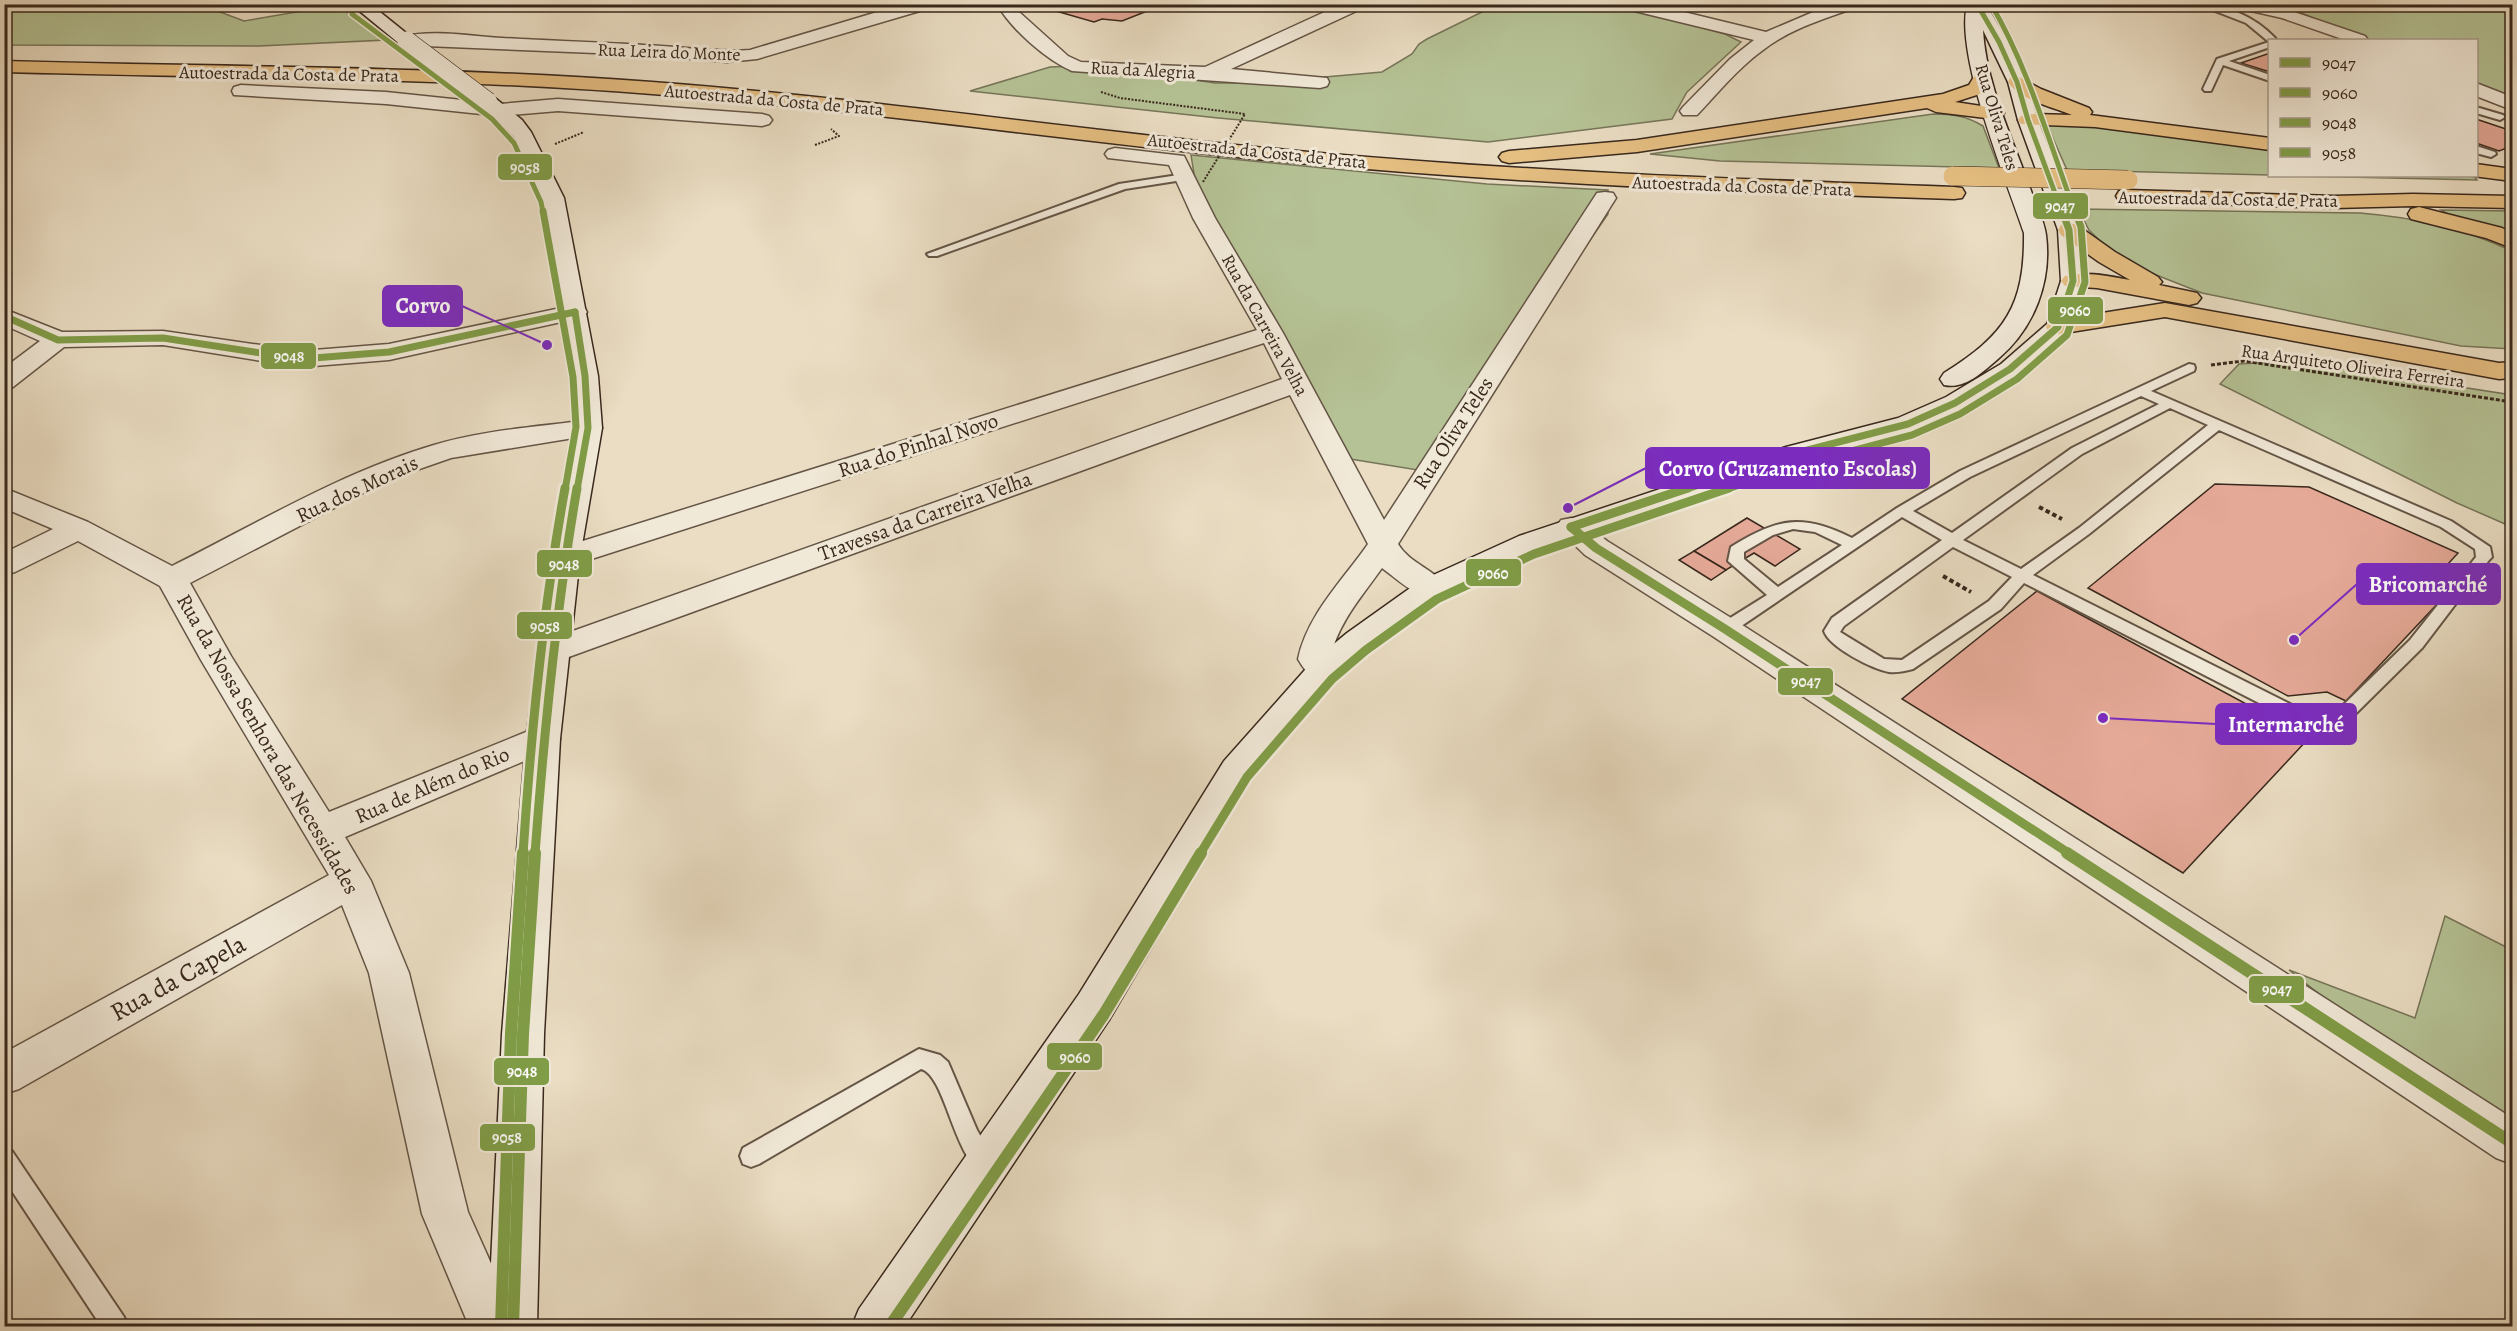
<svg xmlns="http://www.w3.org/2000/svg" width="2517" height="1331" font-family="Alegreya,serif">
<style>
.green{fill:#b5c295;stroke:#777559;stroke-width:1.5}
.building{fill:#e5a997;stroke:#39281d;stroke-width:1.5}
.lines{fill:none;stroke-linecap:round;stroke-linejoin:round}
.lane-casing{stroke:#655546;stroke-width:4}
.street-casing{stroke:#655546;stroke-width:3}
.secondary-casing{stroke:#39281d;stroke-width:3}
.highway-casing{stroke:#39281d;stroke-width:3}
.path-far2{stroke:#39281d;stroke-width:2;stroke-dasharray:2 1.5;stroke-linecap:butt}
.path-far1{stroke:#39281d;stroke-width:3;stroke-dasharray:4 2;stroke-linecap:butt}
.path{stroke:#39281d;stroke-width:4;stroke-dasharray:4.5 3;stroke-linecap:butt}
.lane{fill:#f1e9d8;fill-rule:evenodd}
.street{fill:#f1e9d8;fill-rule:evenodd}
.secondary{fill:#f1e9d8;fill-rule:evenodd}
.highway{fill:#e5be82;fill-rule:evenodd}
.secondary-bridge-casing{stroke:#39281d;stroke-width:20;stroke-linecap:butt}
.highway-bridge-casing{stroke:#39281d;stroke-width:20;stroke-linecap:butt}
.path-bridge{stroke:#39281d;stroke-width:2;stroke-dasharray:2 1.5;stroke-linecap:butt}
.secondary-bridge{stroke:#f1e9d8;stroke-width:19}
.highway-bridge{stroke:#e5be82;stroke-width:19}
.bus-1-far3-casing{stroke:#f1e9d8;stroke-width:8}
.bus-1-far2-casing{stroke:#f1e9d8;stroke-width:10}
.bus-1-far1-casing{stroke:#f1e9d8;stroke-width:14}
.bus-1-casing{stroke:#f1e9d8;stroke-width:16}
.bus-2-far3-casing{stroke:#f1e9d8;stroke-width:8}
.bus-2-far2-casing{stroke:#f1e9d8;stroke-width:10}
.bus-2-far1-casing{stroke:#f1e9d8;stroke-width:14}
.bus-2-casing{stroke:#f1e9d8;stroke-width:16}
.bus-3-far2-casing{stroke:#f1e9d8;stroke-width:10}
.bus-3-far1-casing{stroke:#f1e9d8;stroke-width:14}
.bus-3-casing{stroke:#f1e9d8;stroke-width:16}
.bus-4-far3-casing{stroke:#f1e9d8;stroke-width:8}
.bus-4-far2-casing{stroke:#f1e9d8;stroke-width:10}
.bus-4-far1-casing{stroke:#f1e9d8;stroke-width:14}
.bus-4-casing{stroke:#f1e9d8;stroke-width:16}
.bus-1-far3{stroke:#809d47;stroke-width:5}
.bus-1-far2{stroke:#809d47;stroke-width:7}
.bus-1-far1{stroke:#809d47;stroke-width:9}
.bus-1{stroke:#809d47;stroke-width:12}
.bus-2-far3{stroke:#809d47;stroke-width:5}
.bus-2-far2{stroke:#809d47;stroke-width:7}
.bus-2-far1{stroke:#809d47;stroke-width:9}
.bus-2{stroke:#809d47;stroke-width:12}
.bus-3-far2{stroke:#809d47;stroke-width:7}
.bus-3-far1{stroke:#809d47;stroke-width:9}
.bus-3{stroke:#809d47;stroke-width:12}
.bus-4-far3{stroke:#809d47;stroke-width:5}
.bus-4-far2{stroke:#809d47;stroke-width:7}
.bus-4-far1{stroke:#809d47;stroke-width:9}
.bus-4{stroke:#809d47;stroke-width:12}
.labels{text-anchor:middle;dominant-baseline:central;stroke-width:6;stroke-linejoin:round;paint-order:stroke}
.far-street-label{font-size:18px;fill:#39281d;stroke:#f1e9d8}
.street-label{font-size:21px;fill:#39281d;stroke:#f1e9d8}
.near-street-label{font-size:26px;fill:#39281d;stroke:#f1e9d8}
.leader{fill:none;stroke:#7b2cbf;stroke-width:2}
.callout-dot{fill:#7b2cbf;stroke:#f1e9d8;stroke-width:2}
.callout{fill:#7b2cbf;stroke:#7b2cbf;stroke-width:2}
.callout-label{font-size:22px;text-anchor:middle;font-weight:bold;fill:#fff}
.line-badge{stroke:#f1e9d8;stroke-width:2}
.badge-label{font-size:16px;text-anchor:middle;font-weight:bold;fill:#fff}
</style>
<rect width="100%" height="100%" fill="#eaddc3"/>
<filter id="stains"><feTurbulence type="fractalNoise" baseFrequency=".00333" numOctaves="4"/><feColorMatrix values="0 0 0 0 .2 0 0 0 0 .09 0 0 0 0 .02 0 0 0 .5 -.17"/></filter>
<radialGradient id="worn" r=".72"><stop offset=".6" stop-color="#630" stop-opacity="0"/><stop offset="1" stop-color="#630" stop-opacity=".3"/></radialGradient>
<g class="green">
<path d="M5 4 216 5 212 9 244 21 337 5 386 40 259 46 5 45Z"/>
<path d="M1496 5H1619L1725 34 1741 42 1687 92 1672 119 1488 142 1218 118 970 91 1050 67 1074 66 1125 69 1215 83H1255L1382 72 1412 54 1419 44 1427 39Z"/>
<path d="M2281 5H2512V103L2477 86 2476 40H2369Z"/>
<path d="M1933 114C1952 114 1967 116 1983 126L1999 168 1720 161 1650 154Z"/>
<path d="M2072 123 2269 147V175L2067 170 2047 125Z"/>
<path d="M1191 155 1487 184 1608 190V214L1430 472 1338 457 1202 223Z"/>
<path d="M2301 176H2474L2477 180Z"/>
<path d="M2078 209 2360 213C2418 218 2459 227 2512 251V349L2461 346 2202 293 2136 267 2106 247 2089 230Z"/>
<path d="M2441 210 2512 211V235L2456 219Z"/>
<path d="M2293 361 2512 395V527L2457 503 2220 384 2239 364Z"/>
<path d="M2445 916 2512 950V1126L2420 1074 2289 970 2415 1018Z"/>
</g>
<g class="building">
<path d="M1097 4 1109 8 1117 4H1165L1122 21 1102 19 1094 22 1035 5Z"/>
<path d="M2270 53V72L2241 63Z"/>
<path d="M2476 119 2512 131V146L2499 151 2476 143Z"/>
<path d="M2215 484 2309 487 2458 553 2437 576 2456 584 2346 701 2327 692 2288 696 2088 588Z"/>
<path d="M1747 518 1800 549 1775 566 1754 553 1726 570 1694 551Z"/>
<path d="M1694 551 1726 570 1711 580 1679 560Z"/>
<path d="M2037 591 2309 738 2183 873 1902 699Z"/>
</g>
<g class="lines">
<g class="lane-casing">
<g id="lane">
<path d="M2197 4C2226 4 2255 17 2275 38L2276 40H2270V47L2229 61 2270 75V81L2223 65 2211 91H2205L2203 89 2217 59 2269 42 2246 23Z"/>
<path d="M2476 107 2503 115 2505 117 2500 120 2476 113Z"/>
<path d="M2476 146 2495 152 2496 154 2491 157 2476 153Z"/>
<path d="M1185 174 1190 177 1189 179 1125 189 937 256H929L927 254 1119 184Z"/>
<path d="M2189 364 2194 365 2195 368 2194 371 2151 391 2451 521 2490 547 2492 557 2489 560 2422 648 2334 735 2328 737 2322 735 2024 583 2001 609 1913 669C1905 671 1897 673 1889 672 1872 669 1829 647 1824 631L1832 618 1942 540 1902 517 1731 633H1719L1717 629 1719 625 1767 595 1728 561 1731 547C1777 518 1803 513 1852 538L1897 508 1960 471ZM2141 396 2159 404 2072 448 1952 533 1913 511 1970 477ZM2170 408 2208 425 2079 528 2021 569 1963 540 2082 454ZM2219 430 2441 527 2475 549 2476 557 2410 640 2326 722 2033 575 2089 534ZM1793 529 1815 532 1842 545 1778 587 1744 559V552L1773 535ZM1953 547 2012 577 1989 601 1902 660 1884 659 1840 632 1844 626Z"/>
<path d="M919 1049 940 1055 948 1062 977 1130 997 1164 994 1172 986 1175C954 1162 946 1075 921 1069L759 1164 751 1167 743 1164 740 1156 743 1148Z"/>
<path d="M4 1148 12 1151 124 1317 127 1326H101L4 1179Z"/>
</g>
</g>
<g class="street-casing">
<g id="street">
<path d="M904 4H932L930 8 757 59 727 62 645 55 401 45 398 41 401 37C433 29 469 36 502 38 549 41 597 42 644 45 680 46 714 53 750 50Z"/>
<path d="M997 4H1014L1018 11 1068 56 1081 62 1205 67 1342 4H1365L1363 8 1231 69 1327 78 1329 82 1327 86 1320 88 1072 71C1046 60 1011 29 997 4Z"/>
<path d="M1620 4H1651L1766 32 1832 4H1857L1855 8C1823 19 1790 29 1763 50 1738 68 1718 93 1697 115H1683L1680 111 1683 107 1730 59 1754 40 1622 8Z"/>
<path d="M2236 4H2270L2279 7 2365 36 2368 40H2345L2282 18 2238 8Z"/>
<path d="M2476 83 2512 97V110L2476 96Z"/>
<path d="M241 85 386 92 500 104 558 99 762 114 769 116 772 120 769 124 762 126 558 111 500 116 386 104 234 95 232 91 234 87Z"/>
<path d="M1115 148 1184 156 1215 218 1283 333 1384 520 1597 193 1605 192 1613 193 1616 198 1398 544C1410 564 1435 569 1447 588L1442 595C1419 602 1400 581 1382 568 1363 595 1337 624 1331 657L1341 670 1336 678C1316 684 1307 675 1298 659 1307 615 1343 580 1368 544L1290 395 566 658 554 661 542 658 538 650 542 642 1282 379 1264 343 576 564 565 567 554 564 550 557 554 550 1257 330 1193 218 1169 165 1108 158 1105 154 1108 150Z"/>
<path d="M575 305 584 307 587 312 584 317 389 360 314 366 274 363 163 345 64 347 13 387 4 389V368L40 341 4 325V309L62 332 163 331 274 347 314 350 389 344Z"/>
<path d="M588 420 598 422 602 428 598 434 451 458 388 480 190 583 231 656 329 812 531 730 543 726 555 730 560 739 555 748 345 837 371 881 409 973 468 1212 519 1326H469L422 1214 369 973 342 905 19 1089 4 1094V1053L329 875 201 660 160 586 78 541 15 572 4 575V553L53 529 4 508V488L88 522 172 566C258 523 342 472 434 445 484 430 537 427 588 420Z"/>
<path d="M1571 518 1581 520 1607 541 1736 621 2512 1118V1164L2496 1158 1714 637 1585 555 1556 527 1561 520Z"/>
</g>
</g>
<g class="secondary-casing">
<g id="secondary">
<path d="M351 4H370L416 41 413 45H401Z"/>
<path d="M1967 4H1986L2008 42 2026 82 2038 120 2080 230 2085 281 2067 332 2019 374 1964 409 1918 430 1806 459 1541 550 1442 595 1369 649 1336 678 1250 779 1109 1020 905 1326H852L859 1309 1079 994 1224 761 1312 662 1347 633 1420 581 1519 536 1786 447 1898 418 1946 397 2001 364 2047 324 2061 281 2058 230 2018 120 2008 82 1983 30C1986 84 2012 137 2030 188 2035 203 2044 220 2046 235 2052 282 2034 328 1999 358 1984 371 1965 390 1944 385L1940 379 1944 373C2005 335 2025 306 2024 233 2006 179 1955 57 1967 4Z"/>
<path d="M488 96 495 98 522 120 531 132 564 198 598 376 602 428 580 557 560 739 544 1034 537 1326H488L502 1034 526 739 550 557 574 428 572 376 542 198 514 137 478 102 481 98Z"/>
</g>
</g>
<g class="highway-casing">
<g id="highway">
<path d="M4 61C220 67 437 66 652 82 865 98 1075 130 1287 150 1509 171 1731 179 1954 187L1962 188 1965 193 1962 198 1954 199C1731 192 1509 183 1287 162 1075 142 865 110 652 94 437 77 220 78 4 72Z"/>
<path d="M1982 73 1989 75 1991 79 1983 93 1955 102 2001 109 2004 113 2001 117 1994 119 1936 112 1927 108 1637 152 1509 163 1502 161 1499 157 1502 153 1509 151 1637 140 1943 94 1969 85 1975 75Z"/>
<path d="M2017 76 2041 89 2089 108 2092 112 2090 115 2270 138V150L2095 127 2021 124 2018 120 2021 116 2028 114 2072 115C2052 107 2020 100 2008 82L2010 78Z"/>
<path d="M2476 164 2512 169V181L2473 176H2476Z"/>
<path d="M2127 190 2334 196 2413 194 2512 196V208L2413 206 2334 208 2119 201 2116 196 2119 191Z"/>
<path d="M2419 207 2502 228 2512 233V248L2486 238 2411 219 2408 214 2411 209Z"/>
<path d="M2069 223 2077 225 2115 252 2158 277 2162 282 2159 285 2197 293 2201 298 2197 303 2189 305 2097 288 2065 286 2061 281 2065 276C2086 271 2108 276 2130 280L2099 262 2061 235 2058 230 2061 225Z"/>
<path d="M2165 303 2499 363 2512 362V378L2499 379 2165 317 2058 334 2049 332 2046 327 2049 322 2058 320Z"/>
</g>
</g>
<g class="path-far2">
<path d="M1101 92 1120 98 1245 114"/>
<path d="M555 144 584 132"/>
<path d="M815 145 839 136 831 129"/>
</g>
<path class="path-far1" d="M2211 365 2244 361 2512 402"/>
<g class="path">
<path d="M2039 507 2062 519"/>
<path d="M1943 576 1971 592"/>
</g>
<use href="#lane" class="lane"/>
<use href="#street" class="street"/>
<use href="#secondary" class="secondary"/>
<use href="#highway" class="highway"/>
<g class="secondary-bridge-casing">
<path id="secondary-bridge" d="M407 41 488 102"/>
</g>
<g class="highway-bridge-casing">
<path id="highway-bridge" d="M1953 176 2128 180"/>
</g>
<path class="path-bridge" d="M1203 182 1245 114"/>
<use href="#secondary-bridge" class="secondary-bridge"/>
<use href="#highway-bridge" class="highway-bridge"/>
<g class="bus-1-far3-casing">
<path id="bus-1-far3" d="M1977 4 1999 42 2017 82 2028 120 2062 212"/>
</g>
<g class="bus-1-far2-casing">
<path id="bus-1-far2" d="M1684 490 1796 453 1908 424 1955 403 2010 369 2058 327 2073 281 2069 230 2062 211"/>
</g>
<g class="bus-1-far1-casing">
<g id="bus-1-far1">
<path d="M1571 527 1596 548 1725 629 2070 854"/>
<path d="M1571 527 1688 488"/>
</g>
</g>
<g class="bus-1-casing">
<path id="bus-1" d="M2067 853 2512 1143"/>
</g>
<g class="bus-2-far3-casing">
<path id="bus-2-far3" d="M1991 4C2029 69 2049 142 2075 212"/>
</g>
<g class="bus-2-far2-casing">
<path id="bus-2-far2" d="M1725 490 1799 465 1912 435 1960 414 2017 379 2067 335 2085 282 2081 227 2075 211"/>
</g>
<g class="bus-2-far1-casing">
<path id="bus-2-far1" d="M1200 854 1247 777 1332 679 1366 650 1437 599 1534 554 1729 488"/>
</g>
<g class="bus-2-casing">
<path id="bus-2" d="M890 1326 1104 1014 1201 853"/>
</g>
<g class="bus-3-far2-casing">
<g id="bus-3-far2">
<path d="M575 312 585 376 588 428 577 490"/>
<path d="M4 316 58 340 163 338 274 355 314 358 389 352 575 312"/>
</g>
</g>
<g class="bus-3-far1-casing">
<path id="bus-3-far1" d="M535 854C544 732 556 609 577 488"/>
</g>
<g class="bus-3-casing">
<path id="bus-3" d="M513 1326 523 1034 535 853"/>
</g>
<g class="bus-4-far3-casing">
<path id="bus-4-far3" d="M352 14 492 119 514 143 541 202 543 212"/>
</g>
<g class="bus-4-far2-casing">
<path id="bus-4-far2" d="M543 211 573 377 576 427 565 490"/>
</g>
<g class="bus-4-far1-casing">
<path id="bus-4-far1" d="M523 854C531 732 543 609 565 488"/>
</g>
<g class="bus-4-casing">
<path id="bus-4" d="M501 1326 511 1033 523 853"/>
</g>
<use href="#bus-1-far3" class="bus-1-far3"/>
<use href="#bus-1-far2" class="bus-1-far2"/>
<use href="#bus-1-far1" class="bus-1-far1"/>
<use href="#bus-1" class="bus-1"/>
<use href="#bus-2-far3" class="bus-2-far3"/>
<use href="#bus-2-far2" class="bus-2-far2"/>
<use href="#bus-2-far1" class="bus-2-far1"/>
<use href="#bus-2" class="bus-2"/>
<use href="#bus-3-far2" class="bus-3-far2"/>
<use href="#bus-3-far1" class="bus-3-far1"/>
<use href="#bus-3" class="bus-3"/>
<use href="#bus-4-far3" class="bus-4-far3"/>
<use href="#bus-4-far2" class="bus-4-far2"/>
<use href="#bus-4-far1" class="bus-4-far1"/>
<use href="#bus-4" class="bus-4"/>
</g>
<g class="labels">
<g class="far-street-label">
<text transform="translate(669 52) rotate(2)">Rua Leira do Monte</text>
<text transform="translate(1143 70) rotate(3)">Rua da Alegria</text>
<text transform="translate(289 74) rotate(1)">Autoestrada da Costa de Prata</text>
<text transform="translate(774 100) rotate(5)">Autoestrada da Costa de Prata</text>
<text transform="translate(1997 117) rotate(73)">Rua Oliva Teles</text>
<text transform="translate(1257 151) rotate(6)">Autoestrada da Costa de Prata</text>
<text transform="translate(1742 186) rotate(2)">Autoestrada da Costa de Prata</text>
<text transform="translate(2228 199) rotate(1)">Autoestrada da Costa de Prata</text>
<text transform="translate(1265 325) rotate(61)">Rua da Carreira Velha</text>
<text transform="translate(2353 366) rotate(8)">Rua Arquiteto Oliveira Ferreira</text>
</g>
<g class="street-label">
<text transform="translate(1453 433) rotate(-57)">Rua Oliva Teles</text>
<text transform="translate(918 445) rotate(-18)">Rua do Pinhal Novo</text>
<text transform="translate(357 489) rotate(-25)">Rua dos Morais</text>
<text transform="translate(925 516) rotate(-20)">Travessa da Carreira Velha</text>
<text transform="translate(268 744) rotate(60)">Rua da Nossa Senhora das Necessidades</text>
<text transform="translate(432 785) rotate(-23)">Rua de Além do Rio</text>
</g>
<g class="near-street-label">
<text transform="translate(178 978) rotate(-29)">Rua da Capela</text>
</g>
</g>
<path class="leader" d="M547 345L462 306M1568 508L1646 468M2294 640L2357 584M2103 718L2216 724"/>
<g class="callout-dot">
<circle cx="547" cy="345" r="6"/>
<circle cx="1568" cy="508" r="6"/>
<circle cx="2294" cy="640" r="6"/>
<circle cx="2103" cy="718" r="6"/>
</g>
<g class="callout">
<rect x="383" y="286" width="79" height="40" rx="6"/>
<rect x="1646" y="448" width="283" height="40" rx="6"/>
<rect x="2357" y="564" width="143" height="40" rx="6"/>
<rect x="2216" y="704" width="140" height="40" rx="6"/>
</g>
<g class="callout-label">
<text x="423" y="313">Corvo</text>
<text x="1788" y="476">Corvo (Cruzamento Escolas)</text>
<text x="2428" y="592">Bricomarché</text>
<text x="2286" y="732">Intermarché</text>
</g>
<g class="line-badge">
<rect x="497" y="153" width="56" height="28" rx="6" fill="#809d47"/>
<rect x="2032" y="192" width="57" height="28" rx="6" fill="#809d47"/>
<rect x="2047" y="296" width="57" height="29" rx="6" fill="#809d47"/>
<rect x="260" y="342" width="57" height="28" rx="6" fill="#809d47"/>
<rect x="536" y="549" width="57" height="29" rx="6" fill="#809d47"/>
<rect x="1465" y="558" width="57" height="29" rx="6" fill="#809d47"/>
<rect x="516" y="611" width="57" height="29" rx="6" fill="#809d47"/>
<rect x="1777" y="667" width="57" height="29" rx="6" fill="#809d47"/>
<rect x="2248" y="975" width="57" height="29" rx="6" fill="#809d47"/>
<rect x="1046" y="1042" width="57" height="29" rx="6" fill="#809d47"/>
<rect x="493" y="1057" width="57" height="29" rx="6" fill="#809d47"/>
<rect x="479" y="1123" width="57" height="29" rx="6" fill="#809d47"/>
</g>
<g class="badge-label">
<text x="525" y="173">9058</text>
<text x="2060" y="212">9047</text>
<text x="2075" y="316">9060</text>
<text x="289" y="362">9048</text>
<text x="564" y="570">9048</text>
<text x="1493" y="579">9060</text>
<text x="545" y="632">9058</text>
<text x="1806" y="687">9047</text>
<text x="2277" y="995">9047</text>
<text x="1075" y="1063">9060</text>
<text x="522" y="1077">9048</text>
<text x="507" y="1143">9058</text>
</g>
<rect width="2517" height="1331" fill="none" stroke="#eaddc3" stroke-width="24"/>
<rect x="6" y="6" width="2505" height="1319" fill="none" stroke="#39281d" stroke-width="3"/>
<rect x="12" y="12" width="2493" height="1307" fill="none" stroke="#39281d" stroke-width="1.5"/>
<rect x="2268" y="39" width="210" height="138" fill="#f1e9d8" stroke="#a79c8d" stroke-width="1.5"/>
<rect x="2280" y="58" width="30" height="9" fill="#809d47" stroke="#a79c8d" stroke-width="1.5"/>
<text x="2322" y="69" font-size="18" fill="#39281d">9047</text>
<rect x="2280" y="88" width="30" height="9" fill="#809d47" stroke="#a79c8d" stroke-width="1.5"/>
<text x="2322" y="99" font-size="18" fill="#39281d">9060</text>
<rect x="2280" y="118" width="30" height="9" fill="#809d47" stroke="#a79c8d" stroke-width="1.5"/>
<text x="2322" y="129" font-size="18" fill="#39281d">9048</text>
<rect x="2280" y="148" width="30" height="9" fill="#809d47" stroke="#a79c8d" stroke-width="1.5"/>
<text x="2322" y="159" font-size="18" fill="#39281d">9058</text>
<rect width="100%" height="100%" filter="url(#stains)"/>
<rect width="100%" height="100%" fill="url(#worn)"/>
</svg>
